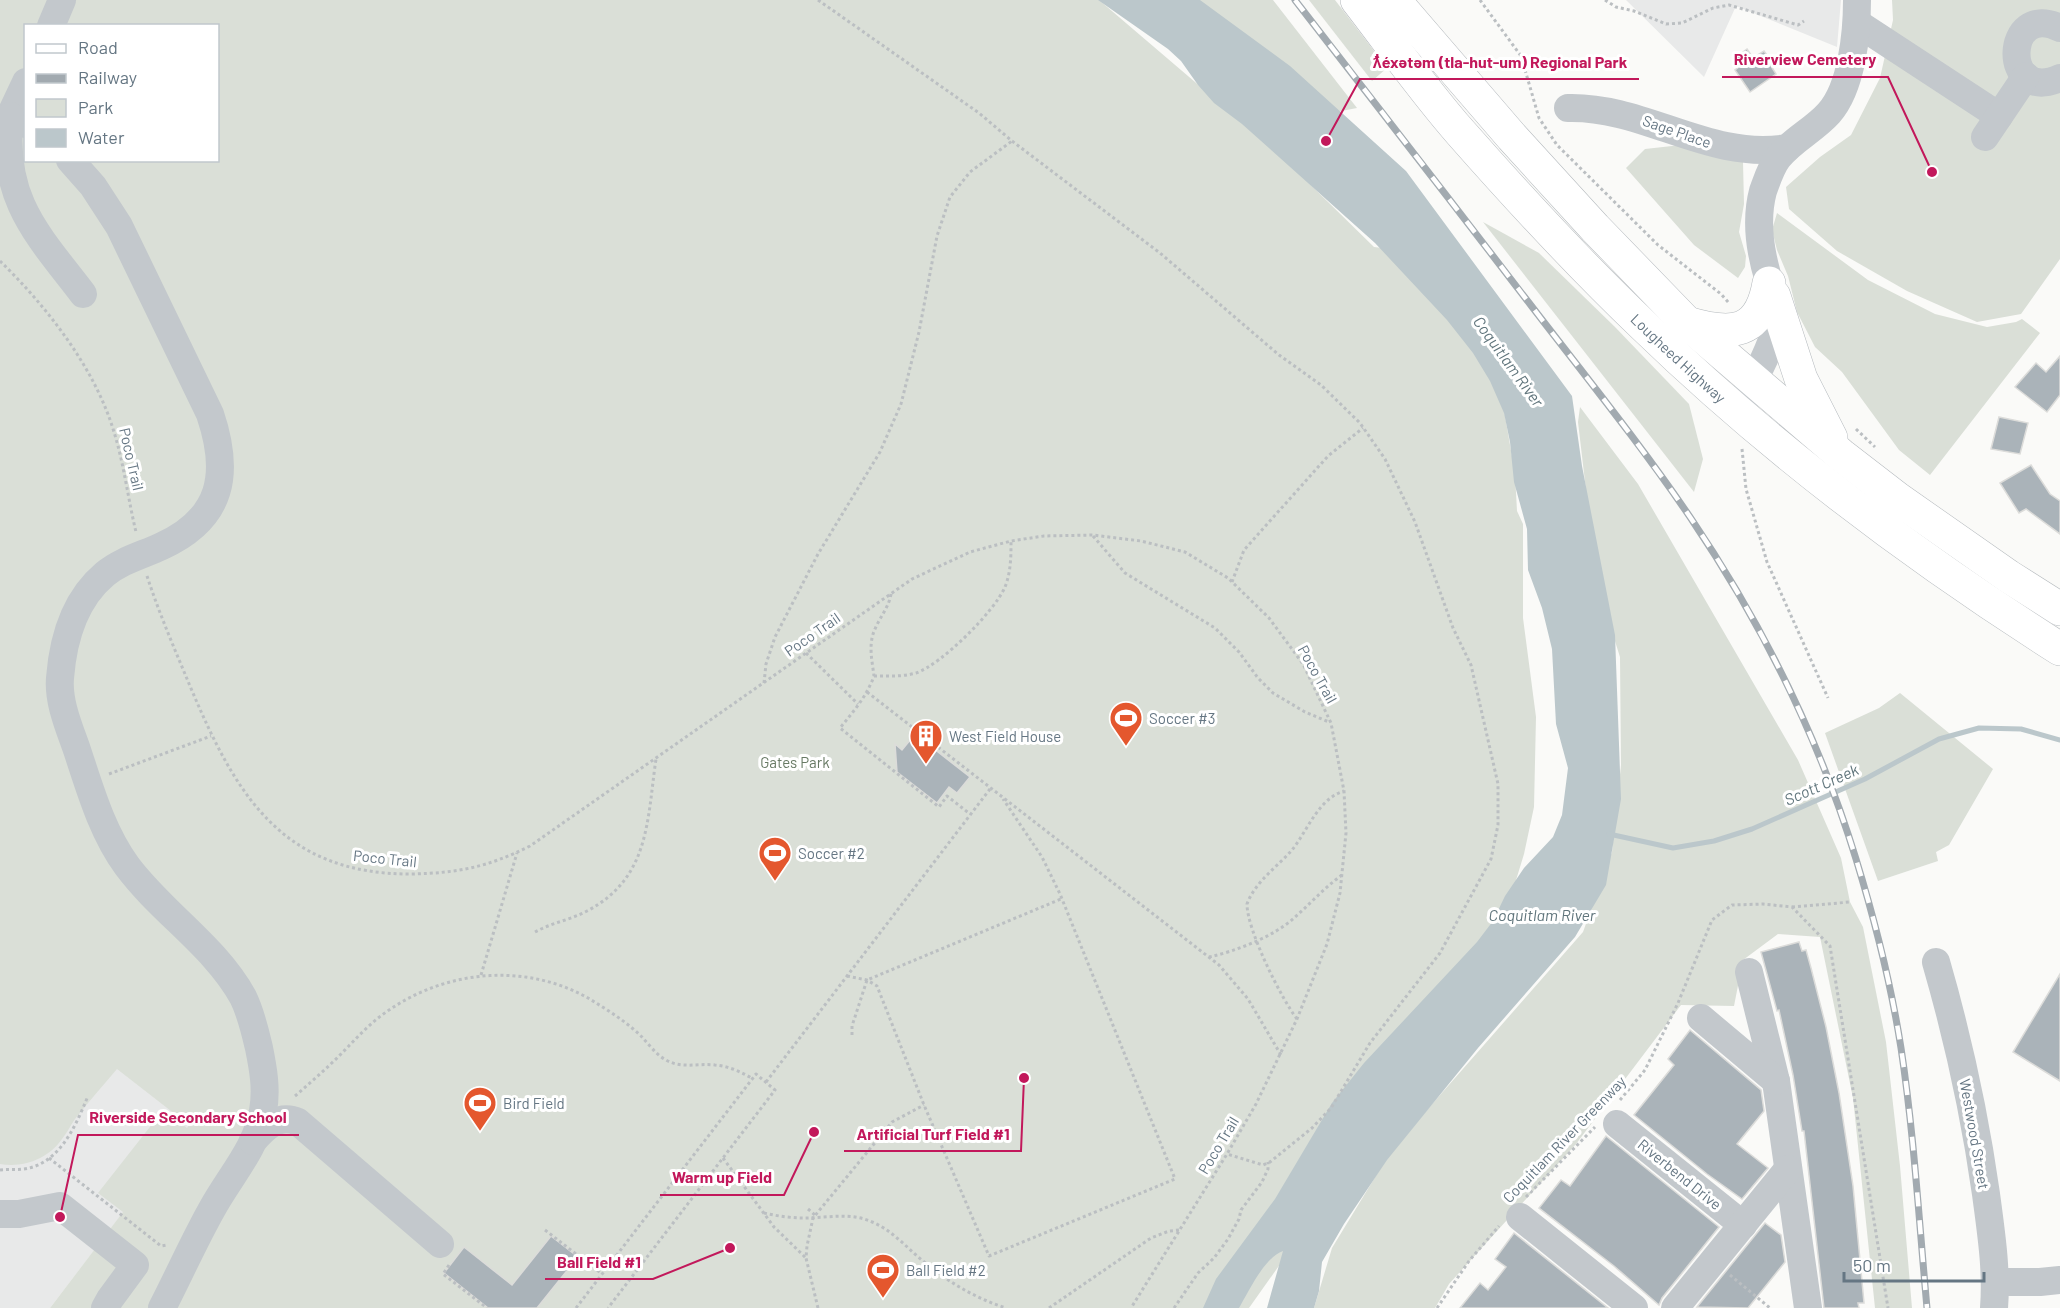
<svg xmlns="http://www.w3.org/2000/svg" width="2060" height="1308" font-family="Barlow,sans-serif">
<style>
.built{fill:#e8e9e9}
.green{fill:#dadfd7;fill-rule:evenodd}
.water{fill:#bbc7cb}
.lines{fill:none;stroke-linecap:round;stroke-linejoin:round}
.stream{stroke:#bbc7cb;stroke-width:5}
.building{fill:#aab3b9;stroke:#dcdcda;stroke-width:1.5}
.major-casing{stroke:#b5babe;stroke-width:34}
.path{stroke:#bbbfc2;stroke-width:3;stroke-dasharray:3 3;stroke-linecap:butt}
.minor{stroke:#c3c8cc;stroke-width:28}
.major{stroke:#fff;stroke-width:33}
.rail-casing{stroke:#a2aab0;stroke-width:7}
.rail{stroke:#fff;stroke-width:4.5;stroke-dasharray:14;stroke-linecap:butt}
.labels{text-anchor:middle;dominant-baseline:central;stroke-width:6;stroke-linejoin:round;paint-order:stroke}
.street-label{font-size:15px;fill:#657683;stroke:#fff}
.poi-label{font-size:15px;fill:#657683;stroke:#fff;text-anchor:start}
.park-label{font-size:15px;fill:#687a64;stroke:#fff}
.water-label{font-size:16px;font-style:italic;fill:#60757c;stroke:#fff}
.leader{fill:none;stroke:#c2185b;stroke-width:2}
.callout-dot{fill:#c2185b;stroke:#fff;stroke-width:2}
.callout-label{font-size:16px;text-anchor:middle;font-weight:bold;fill:#c2185b;stroke:#fff;stroke-width:6;stroke-linejoin:round;paint-order:stroke}
</style>
<rect width="100%" height="100%" fill="#fafaf8"/>
<g class="built">
<path d="M1626 0H1841L1837 47 1736 6 1704 77Z"/>
<path d="M0 977 190 1125 50 1308H0Z"/>
</g>
<g class="green">
<path d="M0 0H1099L1278 153 1374 247 1415 252 1359 190 1293 131 1276 119 1222 91 1154 32 1107 0H1273L1357 108 1326 114 1442 264 1415 252 1434 300 1442 307 1487 365 1504 410 1515 474 1517 511 1523 524V618L1536 717 1534 807 1524 854 1513 890 1479 984 1249 1308H50L123 1212 98 1193 164 1109 187 1128 189 1125 117 1069C103 1086 88 1102 75 1119 70 1126 67 1133 62 1139 48 1159 24 1168 0 1164ZM26 26H218V160H26Z"/>
<path d="M1309 0H1335L1387 68 1372 81Z"/>
<path d="M1892 0H2060V259L2021 314 1977 322 1907 291 1837 251 1789 209 1786 187 1820 157 1851 135 1880 78 1893 20Z"/>
<path d="M1690 144 1743 162 1744 204 1739 232 1746 256 1745 267 1738 278 1694 245 1626 168 1645 149Z"/>
<path d="M1777 213 1868 280 1935 314 1987 327 2016 322 2022 319 2040 333 1930 475 1899 450 1842 372 1815 347 1797 312 1788 276 1777 250 1772 230Z"/>
<path d="M1483 222 1539 253 1615 327 1689 404 1703 459 1694 492Z"/>
<path d="M1580 407 1638 484 1798 760 1841 858 1850 902 1863 927 1886 1042 1900 1166 1912 1308H1875L1853 1098 1820 937 1778 934 1743 960 1734 1006 1681 1005 1576 1144 1449 1284 1435 1308H1314L1332 1248 1391 1151 1583 932 1612 852 1621 765 1620 657 1597 584 1578 422Z"/>
<path d="M1900 693 1993 769 1949 845 1936 852 1938 861 1878 881 1825 733 1879 708Z"/>
</g>
<path class="water" d="M1098 0H1200L1290 66 1406 171 1572 396 1582 466 1615 635 1621 799 1606 885 1575 937 1478 1048 1387 1160 1344 1224 1322 1262 1319 1291 1314 1308H1267L1283 1251C1264 1258 1249 1291 1239 1308H1203L1216 1279 1275 1199 1332 1103 1364 1063 1477 942 1493 921 1505 896 1524 868 1553 837 1562 815 1568 768 1556 724 1552 649 1542 608 1528 570 1527 529 1514 482 1510 442 1504 413 1490 381 1473 353 1447 320 1375 243 1242 124 1214 103 1198 85 1181 61 1168 49Z"/>
<g class="lines">
<path class="stream" d="M1609 834 1673 848 1714 841 1752 829 1865 779 1939 739 1979 728 2021 729 2060 740"/>
</g>
<g class="building">
<path d="M1747 49 1753 58 1764 51 1774 65 1771 66 1776 74 1750 92 1735 70 1740 66 1735 58Z"/>
<path d="M2060 356V395L2047 412 2015 387 2036 363 2046 372Z"/>
<path d="M1999 417 2028 423 2020 454 1991 449Z"/>
<path d="M2031 465 2050 494 2060 501V534L2026 509 2019 513 2000 483Z"/>
<path d="M915 734 970 777 957 793 949 787 937 803 897 772 895 744 902 750Z"/>
<path d="M1799 942 1802 951 1806 950 1811 968 1826 1027 1839 1093 1853 1186 1860 1260 1864 1303H1858L1859 1308H1824L1804 1131H1802L1793 1075 1779 1010 1777 1011 1761 952Z"/>
<path d="M2060 974V1081L2013 1052Z"/>
<path d="M1690 1030 1761 1090 1764 1111 1737 1144 1768 1168 1742 1199 1707 1174 1634 1115 1674 1065 1668 1059Z"/>
<path d="M1606 1136 1719 1227 1662 1298 1659 1305 1614 1266 1539 1208 1561 1180 1570 1186Z"/>
<path d="M1765 1223 1781 1235 1785 1262 1748 1308 1697 1307Z"/>
<path d="M1514 1233 1608 1308H1460L1480 1283 1488 1290 1506 1267 1495 1259Z"/>
<path d="M551 1236 578 1257 537 1308H488L444 1273 464 1247 512 1285Z"/>
</g>
<g class="lines">
<g class="major-casing">
<g id="major">
<path id="s1" d="M1357 0C1391 44 1424 91 1461 133 1520 200 1580 265 1644 326 1770 448 1912 555 2060 649"/>
<path d="M1394 0 1512 137 1595 228 1687 323 1841 455 1898 499 2008 576 2060 609"/>
<path d="M1774 296 1801 379 1831 438"/>
<path d="M1687 323C1732 336 1760 335 1769 283"/>
</g>
</g>
<g class="path">
<path d="M818 0 979 113 1012 141 1160 253 1279 355 1321 385 1360 423 1385 459 1415 522 1453 628 1471 665 1498 784V825L1491 859 1440 953 1370 1043 1331 1108 1312 1128 1270 1162 1263 1165 1227 1154"/>
<path d="M1480 0 1521 56 1539 118 1557 145 1658 245 1721 294 1729 303"/>
<path d="M1605 0 1616 7 1634 11 1666 24 1682 23 1713 8 1729 5 1798 25 1804 21"/>
<path d="M0 261C47 307 95 368 114 432 124 464 128 499 136 532"/>
<path d="M1856 429 1875 447"/>
<path d="M1742 449 1746 489 1767 562 1828 698"/>
<path d="M1093 536 1125 573 1215 628 1239 652 1258 678 1273 693 1305 712 1329 722"/>
<path d="M147 576C159 613 175 650 190 686 235 793 281 875 412 874 458 873 488 867 530 846L912 579 970 552 1011 541 1044 536 1093 535 1141 541 1185 552 1228 578 1269 618 1303 664 1331 723 1344 791 1346 833 1340 893 1327 944 1297 1019 1256 1104 1227 1154 1131 1308"/>
<path d="M1232 582 1244 550 1328 456 1363 428"/>
<path d="M891 594C889 607 880 617 875 629 868 644 872 660 874 676 867 696 853 712 840 728L939 807 947 796 970 814"/>
<path d="M806 653 858 704"/>
<path d="M874 676C888 676 902 677 916 673 942 664 994 612 1005 587 1011 572 1011 556 1011 541"/>
<path d="M764 683 766 664 775 637 818 554 880 452 901 404 919 332 937 236 950 197 970 172 1012 141"/>
<path d="M867 692 1219 965 1248 999 1281 1055"/>
<path d="M109 774 211 736"/>
<path d="M1792 907 1850 902"/>
<path d="M535 932C551 923 570 920 587 911 650 878 647 820 656 759"/>
<path d="M1209 957C1236 951 1273 937 1294 918 1310 904 1324 888 1342 875"/>
<path d="M481 975 517 853"/>
<path d="M847 976 867 980 877 986 924 1105 989 1256 1175 1179 1060 894 1042 857 1003 799"/>
<path d="M1297 1019C1281 998 1247 930 1247 904 1255 882 1277 867 1292 850 1308 830 1318 799 1344 791"/>
<path d="M852 1035V1026L867 980 1061 899"/>
<path d="M766 1082 990 789"/>
<path d="M295 1096C310 1083 325 1070 339 1056 353 1042 366 1027 382 1015 441 971 522 961 588 998 606 1009 624 1020 640 1035 648 1043 655 1054 666 1060 682 1069 697 1063 715 1065 728 1066 742 1072 753 1079"/>
<path d="M1620 1100 1645 1070 1678 1003 1712 920 1732 905 1763 904 1792 907 1830 946 1888 1308"/>
<path d="M49 1158 161 1246 167 1245"/>
<path d="M723 1158 774 1227 806 1258"/>
<path d="M0 1170C8 1169 16 1170 24 1169 60 1164 76 1125 88 1096"/>
<path d="M1526 1197 1595 1127"/>
<path d="M808 1209 816 1216"/>
<path d="M764 1213C777 1216 791 1218 804 1218 827 1218 851 1212 872 1222 892 1230 907 1248 923 1261 948 1282 975 1298 1006 1308"/>
<path d="M545 1230 602 1274"/>
<path d="M449 1265 443 1274 487 1308"/>
<path d="M1730 1275 1770 1308"/>
<path d="M576 1308 756 1074 775 1090 608 1308"/>
<path d="M818 1308 806 1258 807 1246 813 1218 892 1122 924 1105"/>
<path d="M1049 1308 1151 1238 1169 1231 1180 1230"/>
<path d="M1174 1308 1198 1273 1214 1258 1228 1239 1239 1219 1241 1210 1262 1182 1268 1169V1162"/>
<path d="M1437 1308 1469 1261 1499 1226"/>
</g>
<g class="minor">
<path d="M1857 23 1999 116"/>
<path d="M51 26 62 0"/>
<path d="M2060 28C2004 0 2000 105 2060 78"/>
<path d="M26 82 10 116 26 124"/>
<path d="M1568 108C1645 106 1709 161 1787 148"/>
<path d="M10 116C0 199 38 235 83 294"/>
<path d="M1985 137 2026 76"/>
<path d="M70 160 93 186 119 226 210 414C230 473 223 518 162 546 143 555 122 560 105 574 74 600 63 639 60 678 58 702 69 727 77 750 90 789 102 832 127 866 162 913 215 946 243 997 251 1013 255 1031 259 1048 263 1068 267 1089 263 1111 256 1149 230 1176 212 1209 194 1241 179 1275 162 1308"/>
<path d="M1744 400C1756 373 1780 337 1777 307 1776 298 1771 289 1769 281 1760 252 1755 221 1763 191 1767 180 1771 167 1778 158 1792 140 1814 130 1829 113 1852 87 1857 33 1857 0"/>
<path d="M1936 962C1958 1038 1975 1116 1986 1194 1991 1232 1997 1270 1994 1308"/>
<path d="M1749 972 1776 1081 1808 1308"/>
<path d="M1701 1018 1776 1081"/>
<path d="M1617 1124 1743 1225"/>
<path d="M253 1141C264 1128 279 1113 298 1122L440 1244"/>
<path d="M0 1214H19L60 1206 135 1265 110 1299 105 1308"/>
<path d="M1520 1217 1634 1308"/>
<path d="M1996 1282H2040L2060 1280"/>
<path d="M1675 1308 1788 1169"/>
</g>
<use href="#major" class="major"/>
<g class="rail-casing">
<path id="rail" d="M1295 0C1375 103 1454 205 1533 308 1586 377 1641 445 1690 517 1761 622 1819 738 1856 859 1875 921 1891 984 1901 1048 1914 1134 1919 1221 1927 1308"/>
</g>
<use href="#rail" class="rail"/>
</g>
<defs>
<g id="stadium-pin" transform="scale(1.725)"><path d="M0 17L-7.5 6A9.5 9.5 0 1 1 7.5 6Z" fill="#e4572e" stroke="#fff"/><path d="M0-5a6.5 5 0 1 0 0 10a6.5 5 0 1 0 0-10ZM-3.5-1.8h7v3.6h-7Z" fill="#fff"/></g>
<g id="building-pin" transform="scale(1.725)"><path d="M0 17L-7.5 6A9.5 9.5 0 1 1 7.5 6Z" fill="#e4572e" stroke="#fff"/><path d="M-4-6H4V6H1V3H-1V6H-4ZM-2.5-4.3h1.7v1.8h-1.7ZM.8-4.3h1.7v1.8H.8ZM-2.5-1h1.7V.8h-1.7ZM.8-1h1.7V.8H.8Z" fill="#fff"/></g>
</defs>
<g fill-rule="evenodd">
<use href="#stadium-pin" x="1126" y="718"/>
<use href="#building-pin" x="926" y="736"/>
<use href="#stadium-pin" x="775" y="853"/>
<use href="#stadium-pin" x="480" y="1103"/>
<use href="#stadium-pin" x="883" y="1270"/>
</g>
<g class="labels">
<g class="street-label">
<text transform="translate(1677 131) rotate(19)">Sage Place</text>
<text stroke="none"><textPath href="#s1" startOffset="482">Lougheed Highway</textPath></text>
<text transform="translate(132 459) rotate(77)">Poco Trail</text>
<text transform="translate(812 634) rotate(-35)">Poco Trail</text>
<text transform="translate(1318 674) rotate(61)">Poco Trail</text>
<text transform="translate(385 858) rotate(6)">Poco Trail</text>
<text transform="translate(1975 1134) rotate(80)">Westwood Street</text>
<text transform="translate(1564 1139) rotate(-46)">Coquitlam River Greenway</text>
<text transform="translate(1218 1145) rotate(-59)">Poco Trail</text>
<text transform="translate(1680 1174) rotate(39)">Riverbend Drive</text>
</g>
<g class="poi-label">
<text x="1149" y="718">Soccer #3</text>
<text x="949" y="736">West Field House</text>
<text x="798" y="853">Soccer #2</text>
<text x="503" y="1103">Bird Field</text>
<text x="906" y="1270">Ball Field #2</text>
</g>
<g class="park-label">
<text x="795" y="762">Gates Park</text>
</g>
<g class="water-label">
<text transform="translate(1509 361) rotate(54)">Coquitlam River</text>
<text transform="translate(1821 784) rotate(-24)">Scott Creek</text>
<text x="1542" y="914">Coquitlam River</text>
</g>
</g>
<path class="leader" d="M1932 172L1888 77H1722M1326 141L1360 79H1639M60 1217L78 1135H299M1024 1078L1021 1151H844M814 1132L784 1195H660M730 1248L653 1279H545"/>
<g class="callout-dot">
<circle cx="1932" cy="172" r="6"/>
<circle cx="1326" cy="141" r="6"/>
<circle cx="60" cy="1217" r="6"/>
<circle cx="1024" cy="1078" r="6"/>
<circle cx="814" cy="1132" r="6"/>
<circle cx="730" cy="1248" r="6"/>
</g>
<g class="callout-label">
<text x="1805" y="65">Riverview Cemetery</text>
<text x="1500" y="68">ƛ̓éxətəm (tla-hut-um) Regional Park</text>
<text x="188" y="1123">Riverside Secondary School</text>
<text x="933" y="1140">Artificial Turf Field #1</text>
<text x="722" y="1183">Warm up Field</text>
<text x="599" y="1268">Ball Field #1</text>
</g>
<rect x="24" y="24" width="195" height="138" fill="#ffffff" stroke="#c1c8cd" stroke-width="1.5"/>
<rect x="36" y="44" width="30" height="9" fill="#ffffff" stroke="#c1c8cd" stroke-width="1.5"/>
<text x="78" y="54" font-size="18" fill="#657683">Road</text>
<rect x="36" y="74" width="30" height="9" fill="#a2aab0" stroke="#c1c8cd" stroke-width="1.5"/>
<text x="78" y="84" font-size="18" fill="#657683">Railway</text>
<rect x="36" y="99" width="30" height="18" fill="#dadfd7" stroke="#c1c8cd" stroke-width="1.5"/>
<text x="78" y="114" font-size="18" fill="#657683">Park</text>
<rect x="36" y="129" width="30" height="18" fill="#bbc7cb" stroke="#c1c8cd" stroke-width="1.5"/>
<text x="78" y="144" font-size="18" fill="#657683">Water</text>
<path d="M1844 1272v9h140v-9" fill="none" stroke="#657683" stroke-width="3"/>
<text x="1853" y="1272" font-size="18" fill="#657683" stroke="#ffffff" stroke-width="4.5" paint-order="stroke">50 m</text>
</svg>
